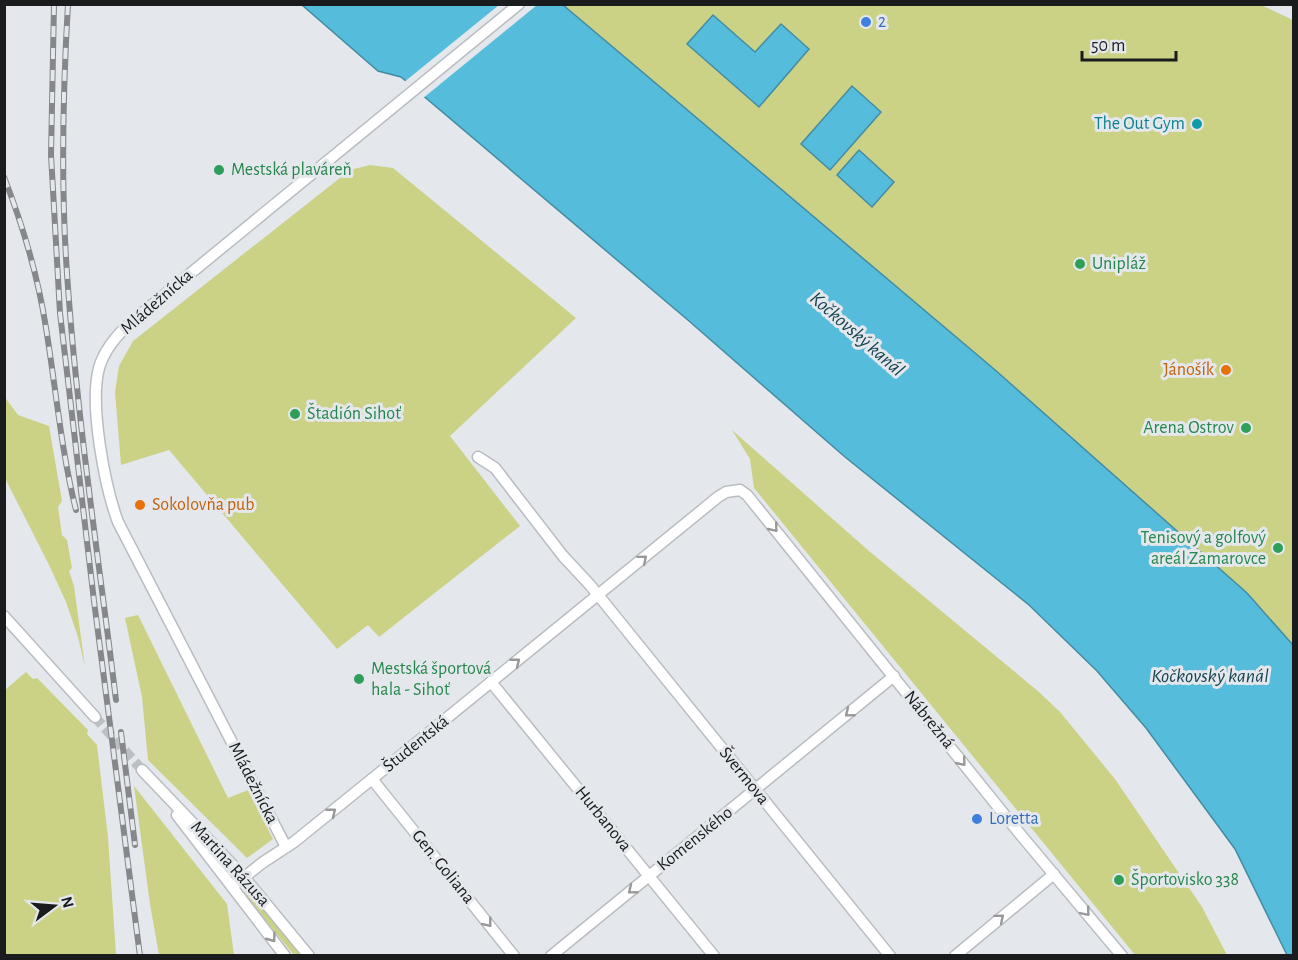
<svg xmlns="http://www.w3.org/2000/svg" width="1298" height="960" font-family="'Alegreya Sans',sans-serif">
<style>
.green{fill:#cbd286}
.water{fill:#55bcdb;stroke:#438ca2;stroke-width:1.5}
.pier{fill:#e4e8ec}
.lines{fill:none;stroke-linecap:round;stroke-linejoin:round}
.minor-tunnel{stroke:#bcbfc3;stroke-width:10;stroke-dasharray:10 5;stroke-linecap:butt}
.minor-casing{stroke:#b9bcc0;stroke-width:13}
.minor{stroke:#fff;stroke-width:10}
.rail-casing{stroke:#85878a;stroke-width:6}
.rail{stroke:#e4e8ec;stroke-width:4;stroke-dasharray:11;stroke-linecap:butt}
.oneway{stroke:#989899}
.shop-dot{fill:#3f7fe0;stroke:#e4e8ec;stroke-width:2}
.culture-dot{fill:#0f9aa8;stroke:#e4e8ec;stroke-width:2}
.leisure-dot{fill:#2e9e5b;stroke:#e4e8ec;stroke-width:2}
.food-dot{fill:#e8710a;stroke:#e4e8ec;stroke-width:2}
.labels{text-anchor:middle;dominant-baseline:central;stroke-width:6;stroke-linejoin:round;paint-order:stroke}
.shop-label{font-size:18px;fill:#366cbe;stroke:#e4e8ec;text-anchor:start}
.culture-label{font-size:18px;fill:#0d838f;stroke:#e4e8ec;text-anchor:end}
.leisure-label{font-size:18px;fill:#27864d;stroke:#e4e8ec;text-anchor:start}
.street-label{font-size:18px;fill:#1a1b1d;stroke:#e4e8ec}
.food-label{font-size:18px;fill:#c56008;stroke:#e4e8ec;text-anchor:end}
.water-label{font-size:20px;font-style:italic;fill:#174552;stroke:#e4e8ec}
</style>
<rect width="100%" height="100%" fill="#e4e8ec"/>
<g class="green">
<path d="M1259 4 1293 20V645L1247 593 994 369 563 5Z"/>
<path d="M370 165 393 168 576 318 450 436 520 526 379 637 368 625 337 649 169 450 121 465 115 392 119 366 133 341 350 170Z"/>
<path d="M4 396 18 415 49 426 62 501 58 507 62 535 67 540 72 568 69 571 74 586 85 667 78 637 66 602 50 567 5 478Z"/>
<path d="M732 430 869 551 1039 692 1060 712 1115 779 1202 907 1227 955H1135L754 488 750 459Z"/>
<path d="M138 615 228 798 248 790 273 839 247 858 148 760 142 697 125 618Z"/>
<path d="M26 672 33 679 37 678 88 730 87 734 97 745 108 837 116 955H5V690Z"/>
<path d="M134 786 227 904 234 955H159L150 904Z"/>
<path d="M245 888H247L303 955H294L243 893Z"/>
</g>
<g class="water">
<path d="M302 5H563L994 369 1247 593 1293 645V955H1287L1235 849 1146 728 1097 671 1029 605 845 457 689 321 401 77 378 71Z"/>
<path d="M713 15 755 52 781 24 809 49 759 107 687 44Z"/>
<path d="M852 86 881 112 830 170 801 144Z"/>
<path d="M859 150 894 182 872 207 837 175Z"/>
</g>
<path class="pier" d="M499 5H537L422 99 403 83Z"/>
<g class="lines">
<path class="minor-tunnel" d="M95 717 142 770"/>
<g class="minor-casing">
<g id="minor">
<path d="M478 457 495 468 563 556 590 585 890 956"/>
<path d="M4 616 95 717"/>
<path d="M491 682 714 956"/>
<path d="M142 770 244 877 309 956"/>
<path d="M372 779 514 956"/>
<path d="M177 815 285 956"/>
<path d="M286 847 118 522C105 487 89 405 99 368 104 350 116 336 130 323L519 4"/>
<path d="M232 887 262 863 294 842 372 779 718 497 726 492 740 490 747 495 1020 834 1122 956"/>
<path d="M551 956 894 676"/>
<path d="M955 956 1054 874"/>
</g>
</g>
<use href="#minor" class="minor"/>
<g class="rail-casing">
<g id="rail">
<path d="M54 4 51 155 60 313 94 601 140 956"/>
<path d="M68 4C63 89 61 174 66 258 75 406 98 553 116 700"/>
<path d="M4 177C23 226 38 276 46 328 56 389 61 450 76 510"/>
<path d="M121 732 135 845"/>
</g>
</g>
<use href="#rail" class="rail"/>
</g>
<defs><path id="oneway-chevron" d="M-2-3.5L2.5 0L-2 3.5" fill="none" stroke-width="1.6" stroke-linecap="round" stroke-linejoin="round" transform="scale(1.5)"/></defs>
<g class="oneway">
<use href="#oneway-chevron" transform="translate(774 528) rotate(51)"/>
<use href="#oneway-chevron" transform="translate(643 559) rotate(-40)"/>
<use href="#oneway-chevron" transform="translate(516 662) rotate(-39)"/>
<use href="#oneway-chevron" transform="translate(849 713) rotate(141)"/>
<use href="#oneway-chevron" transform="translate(962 762) rotate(51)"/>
<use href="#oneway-chevron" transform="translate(332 812) rotate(-39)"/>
<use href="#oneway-chevron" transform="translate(632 890) rotate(141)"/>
<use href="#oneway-chevron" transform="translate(1086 912) rotate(50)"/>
<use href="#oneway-chevron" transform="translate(1000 918) rotate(-40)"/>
<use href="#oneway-chevron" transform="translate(488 923) rotate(51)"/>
<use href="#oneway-chevron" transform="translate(272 938) rotate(53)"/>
</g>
<g class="shop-dot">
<circle cx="866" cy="22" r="6"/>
<circle cx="977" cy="819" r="6"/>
</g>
<circle class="culture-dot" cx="1197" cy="124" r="6"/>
<g class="leisure-dot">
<circle cx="219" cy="170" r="6"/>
<circle cx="1080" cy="264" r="6"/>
<circle cx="295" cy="414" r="6"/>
<circle cx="1246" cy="428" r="6"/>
<circle cx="1278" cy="548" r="6"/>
<circle cx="359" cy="679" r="6"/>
<circle cx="1119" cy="880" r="6"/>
</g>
<g class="food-dot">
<circle cx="1226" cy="370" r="6"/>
<circle cx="140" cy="505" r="6"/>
</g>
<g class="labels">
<g class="shop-label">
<text x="878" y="22">2</text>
<text x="989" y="819">Loretta</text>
</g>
<g class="culture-label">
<text x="1185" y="124">The Out Gym</text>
</g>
<g class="leisure-label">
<text x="231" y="170">Mestská plaváreň</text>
<text x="1092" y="264">Unipláž</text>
<text x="307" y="414">Štadión Sihoť</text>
<text x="1234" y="428" text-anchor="end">Arena Ostrov</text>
<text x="1266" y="538" text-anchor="end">Tenisový a golfový<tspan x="1266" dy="21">areál Zamarovce</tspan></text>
<text x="371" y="669">Mestská športová<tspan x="371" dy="21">hala - Sihoť</tspan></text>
<text x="1131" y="880">Športovisko 338</text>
</g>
<g class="street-label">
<text transform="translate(157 302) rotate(-41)">Mládežnícka</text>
<text transform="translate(929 720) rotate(51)">Nábrežná</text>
<text transform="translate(416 744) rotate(-39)">Študentská</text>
<text transform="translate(744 776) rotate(51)">Švermova</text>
<text transform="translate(253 783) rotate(63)">Mládežnícka</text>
<text transform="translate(603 819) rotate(51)">Hurbanova</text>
<text transform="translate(695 839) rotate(-39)">Komenského</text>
<text transform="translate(230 864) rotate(48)">Martina Rázusa</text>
<text transform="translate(443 867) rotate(51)">Gen. Goliana</text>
</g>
<g class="food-label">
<text x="1214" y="370">Jánošík</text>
<text x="152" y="505" text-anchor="start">Sokolovňa pub</text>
</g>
<g class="water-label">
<text transform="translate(857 334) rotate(41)">Kočkovský kanál</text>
<text x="1210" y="676">Kočkovský kanál</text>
</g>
</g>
<rect width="1298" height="960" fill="none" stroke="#1a1b1d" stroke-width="12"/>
<g transform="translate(54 906) rotate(74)" stroke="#e4e8ec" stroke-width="4.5" paint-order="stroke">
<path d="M0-4.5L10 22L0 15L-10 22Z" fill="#1a1b1d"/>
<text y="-9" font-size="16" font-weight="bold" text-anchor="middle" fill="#1a1b1d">N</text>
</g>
<path d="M1082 51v9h94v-9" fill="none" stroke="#1a1b1d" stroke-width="3"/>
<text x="1091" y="51" font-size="18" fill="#1a1b1d" stroke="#e4e8ec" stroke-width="4.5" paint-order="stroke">50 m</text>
</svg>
